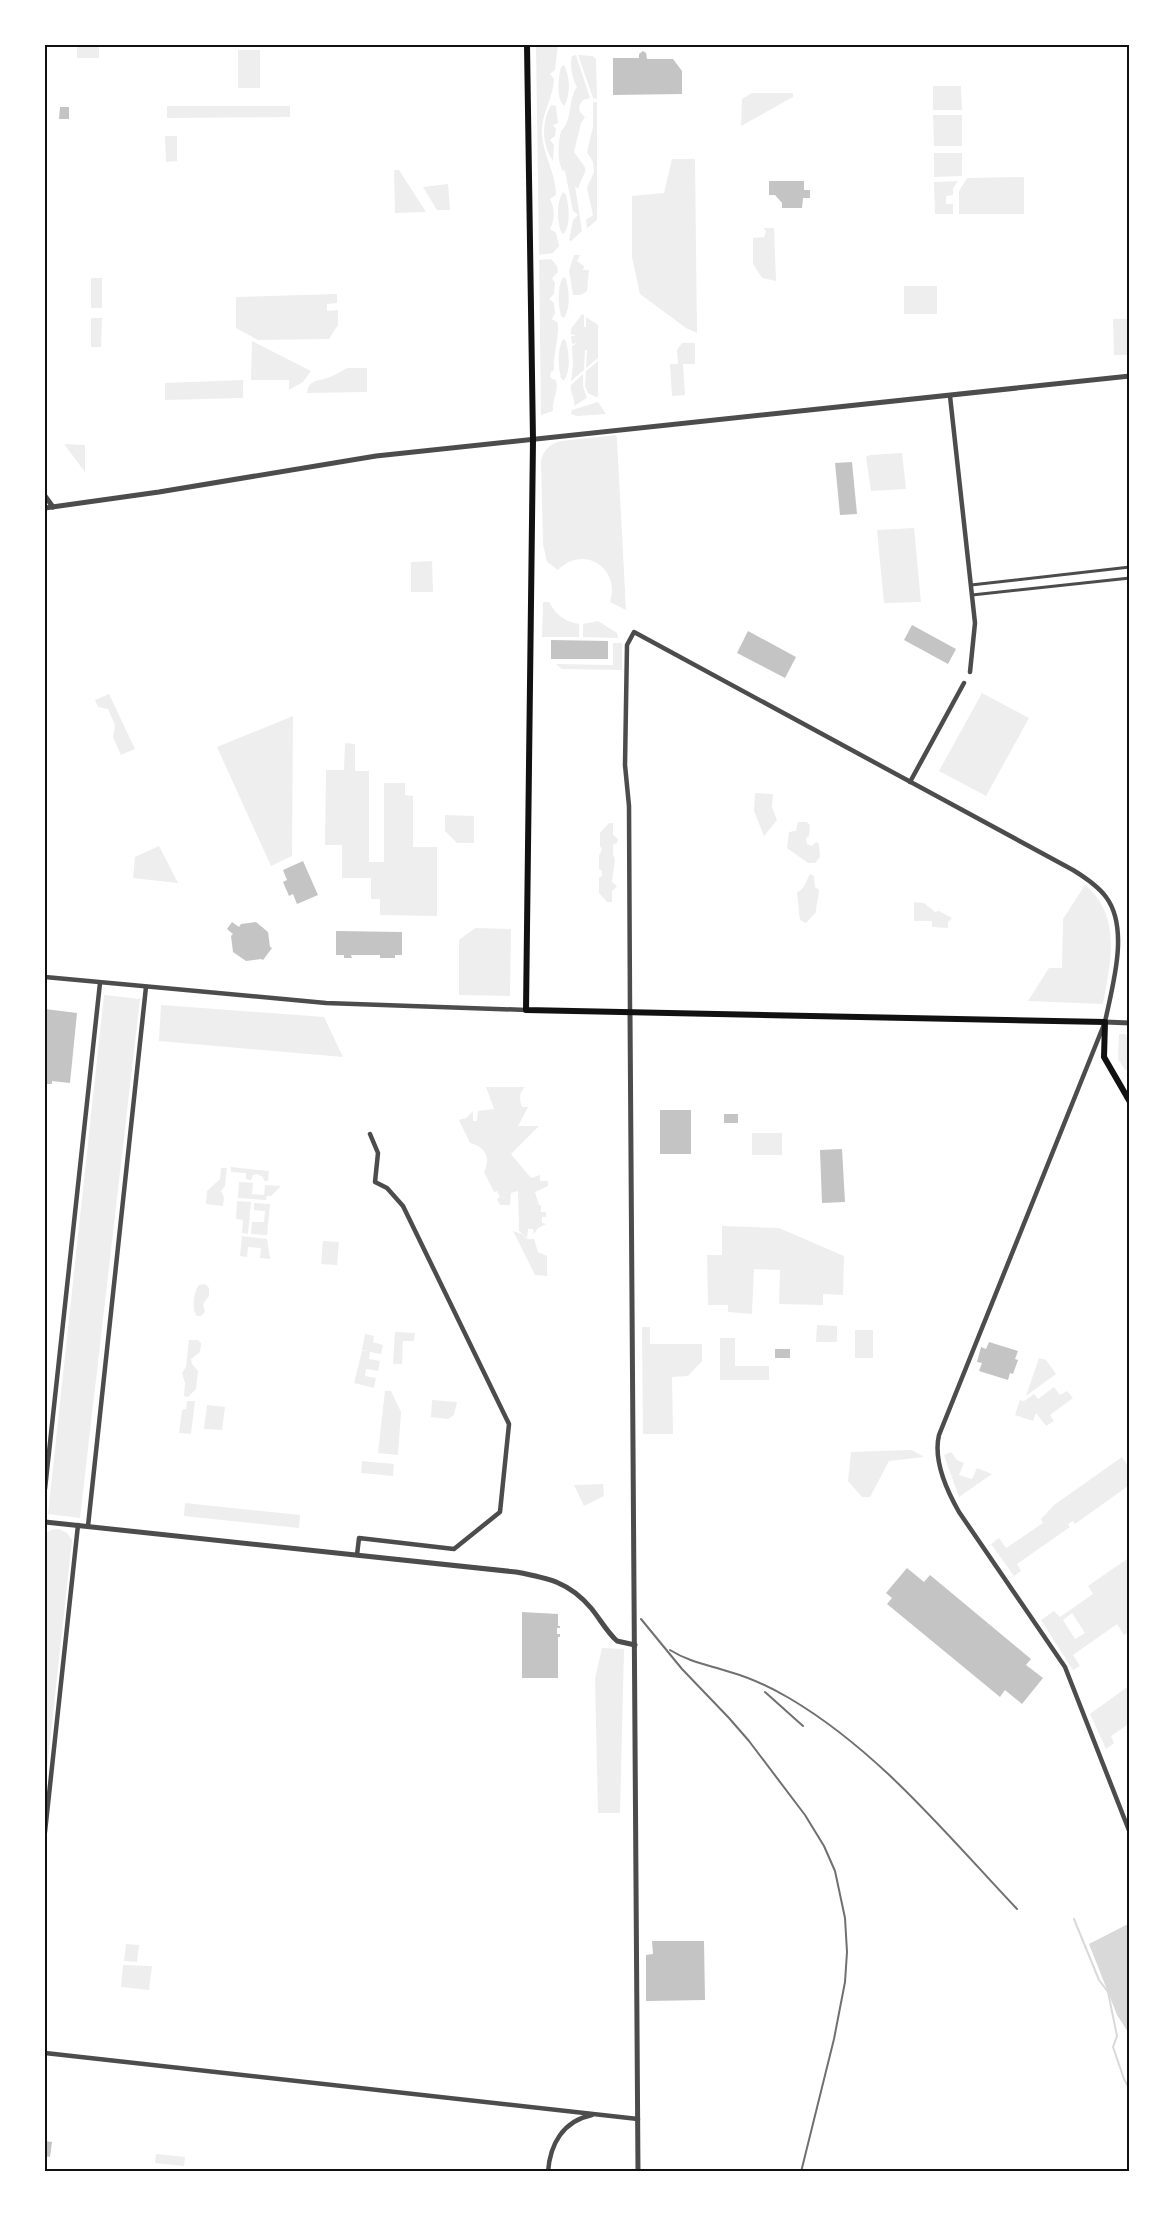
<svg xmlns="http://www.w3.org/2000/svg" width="1175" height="2217" font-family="'Golos Text',sans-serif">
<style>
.green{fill:#eee;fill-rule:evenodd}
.water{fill:#d9d9d9}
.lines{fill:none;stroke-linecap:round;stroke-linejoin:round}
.stream{stroke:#d9d9d9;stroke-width:2}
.building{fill:#c4c4c4}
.pedestrian{stroke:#4c4c4c;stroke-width:3}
.minor{stroke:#4c4c4c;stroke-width:4.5}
.tertiary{stroke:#4c4c4c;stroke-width:5}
.secondary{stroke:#111;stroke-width:6}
.rail{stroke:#707070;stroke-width:2}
.neatline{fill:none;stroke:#111;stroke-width:2}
</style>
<rect width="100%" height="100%" fill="#fff"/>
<g class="green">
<rect x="77" y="45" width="22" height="13"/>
<path d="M536 45H558L555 70 550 74 554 79C553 99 541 114 542 134 543 155 556 173 556 195L550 199C555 209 555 219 550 229L556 233 559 246 553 253 539 255Z"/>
<rect x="238" y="50" width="22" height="38"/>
<path d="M576 55 590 98 583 100 579 106 580 112 585 117 581 123 574 152C591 175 586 165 578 189L575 186 582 231 571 241 569 240 573 220 578 215 573 211 565 171 562 170C557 158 558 144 561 131 573 120 568 98 577 87 573 80 569 66 572 56Z"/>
<path d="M578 55 593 56 596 59 597 99 593 98Z"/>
<path d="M564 65C570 76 571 95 564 106 556 98 558 79 561 67Z"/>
<path d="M933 86H961L962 110H933Z"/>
<path d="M752 93H793V97L741 126 742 99Z"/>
<path d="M593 102H597V220L587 228 586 220 593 215 587 188 594 172 593 162 587 152 593 127Z"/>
<path d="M551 105 556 106 558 123 553 125 556 129 555 136 550 140 554 145 553 161C542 145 541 123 551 105Z"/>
<path d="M167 106H290V117L167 118Z"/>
<path d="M933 115H962V146H934Z"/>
<path d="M165 136H177V161L166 162Z"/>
<path d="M934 153H962V176L934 177Z"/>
<path d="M672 159H695L697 333 686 328 640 294 632 257V196L664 193Z"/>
<path d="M394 170H399L426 212 395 213Z"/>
<path d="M1024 177V214H959V191L967 178Z"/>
<path d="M958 181 953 188V195L946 196V204H953V214H935L934 182Z"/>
<path d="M448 184 450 210H437L423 187Z"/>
<path d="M563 192 566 195C569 207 571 223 564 234L561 232C557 220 556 203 563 192Z"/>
<path d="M764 228H774L776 281 762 278 753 264V238L764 237 766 232Z"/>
<path d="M574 255H580L577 261 584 266 583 270H589L587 291 581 295H573L569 270Z"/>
<path d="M551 259 557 266 558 272 552 278 555 283 554 294 549 299 554 303 555 313 552 319 558 323C559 339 553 353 554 370L551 372 550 376 552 379 556 380C559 393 552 398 553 411L541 415 539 260Z"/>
<path d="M563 277 566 279C569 291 571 307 564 318L561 316C558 304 557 288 563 277Z"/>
<rect x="91" y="278" width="11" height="30"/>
<rect x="904" y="286" width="33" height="28"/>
<path d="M337 294V303L327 304V311L338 310V325L329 339 258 340 236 328V297Z"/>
<path d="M582 314 584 315V327H586V317L598 325V358L586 368 587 350H585L584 370 571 381 573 365 572 346 577 343 572 344 571 336H576L571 334V329Z"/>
<path d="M91 318H102L101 347H91Z"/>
<path d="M1113 319H1130V355H1114Z"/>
<path d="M563 339 566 341C569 354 571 369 564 381L561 378C558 366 557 350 563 339Z"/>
<path d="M252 341 311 371 303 382 289 390V380H251Z"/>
<path d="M682 343H695V364H683L685 395 672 396 670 364H678L677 350Z"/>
<path d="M598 361V396L596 397 588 393 585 386 586 371Z"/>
<path d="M347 368H367V392L307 393C308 382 314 381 324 379 332 377 340 372 347 368Z"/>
<path d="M583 374V386L587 398 574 406C576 398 569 393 571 385Z"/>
<path d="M243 380V398L165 400V383Z"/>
<path d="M598 402 606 414 577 416 571 414 572 410Z"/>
<path d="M616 435 617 439 626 610 610 602C621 568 583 544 558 570L547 562 543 544 541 461C543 450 551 443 561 441Z"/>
<path d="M64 444 85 445V472Z"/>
<path d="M902 453 906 489 871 491 866 457 870 455Z"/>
<path d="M914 528 921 602 884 603 877 530Z"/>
<path d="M432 561 433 592H411V562Z"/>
<path d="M543 602H549C556 615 564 621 579 624V637H542Z"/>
<path d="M598 621 617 633 618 638 583 637V624Z"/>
<path d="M613 643H622V670L562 669 556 664 613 665Z"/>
<path d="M982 693 1029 718 986 796 939 771Z"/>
<path d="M109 694 135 749 121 755 113 737 115 725 108 709 98 707 95 700Z"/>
<path d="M293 716 292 856 271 866 217 747Z"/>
<path d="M345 743 355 744V771H369V862H384V783H405V795L413 796V847H437V916L380 915V899H371V878H342V845H325L326 770H344Z"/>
<path d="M755 793 773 794 772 807 777 820 764 836 754 811Z"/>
<path d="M445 815 474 816V843H457L445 831Z"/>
<path d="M798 822H806L810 825 809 836 806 838 807 844 812 846 816 842 819 844 820 857 815 863H808L787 848 789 832 796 831Z"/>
<path d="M609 823H613V835L618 839 617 843 613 845V855L615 859 612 882 617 886 612 891V902H607L599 893V878L602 876V871L599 869V856L602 849 600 846V833Z"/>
<path d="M159 846 178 883 133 878 135 857Z"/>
<path d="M810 874 814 876 815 887 819 890C819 898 816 904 816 912L806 923 800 920 797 893 803 888Z"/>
<path d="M1085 885C1122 916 1111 962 1103 1004L1028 1001 1049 968H1062L1063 919Z"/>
<path d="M914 902 924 903 935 912 939 911 952 918 948 922V928L932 927V921H914Z"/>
<path d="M475 928 511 929 510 996 459 995V940Z"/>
<path d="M104 995 140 999 80 1518 48 1514Z"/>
<path d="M161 1005 324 1017 343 1057 159 1041Z"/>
<path d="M1119 1034H1125L1130 1040V1070H1125L1118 1059Z"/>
<path d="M486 1087H525C519 1093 519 1099 522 1107H528L518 1126H539L511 1154 531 1178 540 1175V1181H548V1186L535 1192 539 1205H541V1212H546V1217H542V1223L546 1224 538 1228 534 1234 533 1229H528L527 1238 519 1231 518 1191 511 1193 510 1205H500L497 1199 500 1197 497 1191 494 1192 484 1172C491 1158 485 1146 470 1143L459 1120 466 1118 473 1111V1121H477L478 1111 494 1109Z"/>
<rect x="752" y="1133" width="30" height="22"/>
<path d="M231 1167 269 1171 268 1181H264L263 1177 257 1174 253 1175 251 1180 246 1179V1173L231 1172Z"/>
<path d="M221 1168H227L225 1186 221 1191 224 1197 223 1206 206 1204 207 1191 220 1179Z"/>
<path d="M239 1182 253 1183 252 1194 264 1195 265 1185 281 1186 271 1196H267L266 1200 238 1198Z"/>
<path d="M237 1201 251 1202 248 1234 242 1233 243 1220 236 1219Z"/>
<path d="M254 1203 270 1204 267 1235 251 1234 252 1222H264L265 1211 254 1210Z"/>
<path d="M722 1226 779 1228 844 1256 843 1295 823 1294V1305L779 1304 780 1270 754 1269 752 1314 728 1312V1305H708L707 1255H722Z"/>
<path d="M513 1231 522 1234 527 1239H534L538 1252 547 1256V1276L535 1275Z"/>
<path d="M242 1236 267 1239 270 1259 260 1258 261 1248 248 1247 247 1257 240 1256Z"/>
<path d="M323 1241 339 1242 337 1265 321 1264Z"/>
<path d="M205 1284 209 1288V1296L203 1304 205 1312 201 1316H197C191 1310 194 1291 199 1285Z"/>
<path d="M817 1325 837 1326V1342H816Z"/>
<path d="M642 1327H650V1344H702V1361L688 1376 672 1377 673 1434H643Z"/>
<rect x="855" y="1330" width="18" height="28"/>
<path d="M395 1332 415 1333 414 1341H403L402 1364H393Z"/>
<path d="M365 1334 374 1336 373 1342 383 1345 381 1354 370 1352 369 1359 380 1361 378 1371 362 1368 366 1369 365 1376 376 1378 374 1388 354 1383 362 1351H367L362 1350Z"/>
<path d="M720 1338H735V1366H769V1380H720Z"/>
<path d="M189 1340H198L201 1343 200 1352 191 1359 192 1364 198 1371 196 1389 188 1397 184 1396 185 1383 182 1373 186 1367Z"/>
<path d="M1039 1358 1046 1360 1056 1374 1026 1396Z"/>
<path d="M1054 1387 1060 1395 1067 1391 1073 1398 1050 1415 1054 1421 1046 1426 1036 1413 1033 1421 1015 1415 1020 1400 1024 1401 1034 1394 1038 1399Z"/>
<path d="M385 1391H391L401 1412 398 1455 378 1453Z"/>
<path d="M432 1400 457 1402 454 1415 448 1419 431 1417Z"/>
<path d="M187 1401H195L191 1434 179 1433 182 1410 186 1409Z"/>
<path d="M207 1405 225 1407 222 1430 204 1429Z"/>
<path d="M912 1450 924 1457 889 1461 870 1497H862L848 1481 851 1452Z"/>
<path d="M951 1452 957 1460 964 1463 959 1475 972 1479 977 1468 992 1474 959 1497 944 1455Z"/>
<path d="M1122 1457 1130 1469V1487L1128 1486 1075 1524 1073 1521 1068 1524 1070 1527 1017 1564 1021 1571 1014 1576 991 1544 999 1538 1006 1548 1043 1523 1041 1519 1054 1505Z"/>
<path d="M362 1461 394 1464 393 1476 361 1473Z"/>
<path d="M603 1484 604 1496 584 1506 574 1485Z"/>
<path d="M185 1503 300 1515 299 1528 184 1516Z"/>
<path d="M59 1529 67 1533 72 1540 45 1787V1534L51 1530Z"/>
<path d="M1130 1557V1631L1124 1635 1117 1624 1073 1655 1080 1666 1073 1670 1041 1620 1054 1611 1060 1617 1093 1594 1088 1586ZM1072 1613 1085 1633 1075 1639 1063 1620Z"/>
<path d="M602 1648 624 1649 620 1813H598L595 1679Z"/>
<path d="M1130 1685V1723L1111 1736 1114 1743 1106 1749 1090 1714Z"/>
<path d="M126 1944 139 1945 137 1962 124 1961Z"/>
<path d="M123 1965 152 1966 149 1990 121 1987Z"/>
<path d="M156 2154 185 2157 184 2166 155 2163Z"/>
</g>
<path class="water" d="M1130 1923V2035L1117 2015 1089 1944Z"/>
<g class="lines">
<path class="stream" d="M1074 1919 1099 1980 1108 1992 1117 2036 1113 2047 1124 2079 1130 2090"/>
</g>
<g class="building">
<path d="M643 51 646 53 647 59H673L682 71V94L613 95V58H639V54Z"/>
<path d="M60 107H69V119H59Z"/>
<path d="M769 181H804V190H810V198H803L802 208H782V203L775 195H769Z"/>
<path d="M852 462 857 514 840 515 835 463Z"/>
<path d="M912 625 956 649 948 664 904 640Z"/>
<path d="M748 631 796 657 785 678 737 653Z"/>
<path d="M551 640 608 641V659H551Z"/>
<path d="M303 861 318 895 297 904 293 894 289 896 283 882 287 880 283 870Z"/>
<path d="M232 922 239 927 241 924 256 922 268 932 270 947 272 948 263 960 261 959 246 961 233 952 231 936 233 934 227 929Z"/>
<path d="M336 931 402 932V955H395V958H380V955H351L352 958H344V955H336Z"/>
<path d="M45 1009 77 1013 70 1083 52 1081V1084H45Z"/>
<rect x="660" y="1110" width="31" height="44"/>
<rect x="724" y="1114" width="14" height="9"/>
<path d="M842 1149 845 1202 822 1203 820 1150Z"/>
<path d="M989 1342 1018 1351 1015 1359 1018 1360 1013 1374 1010 1373 1008 1380 979 1371 982 1363 977 1362 981 1347 986 1349Z"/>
<rect x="775" y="1349" width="15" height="9"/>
<path d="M907 1568 924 1582 930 1575 1031 1659 1026 1665 1043 1678 1022 1704 1005 1690 1000 1697 887 1604 892 1598 886 1593Z"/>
<path d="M522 1612 558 1614V1626H560V1628H557V1634H560V1637H558V1678H522Z"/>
<path d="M652 1941H704L705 2000 646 2001V1955L653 1954Z"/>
<path d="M45 2141 52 2142 50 2157 45 2156Z"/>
</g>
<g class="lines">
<g class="pedestrian">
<path d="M971 585 1130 567"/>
<path d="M972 595 1130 578"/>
</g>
<g class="minor">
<path d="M950 396 975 623 970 672"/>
<path d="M910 782 964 683"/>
<path d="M45 977 326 1003 526 1010"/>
<path d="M630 1013 629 806 625 765 627 645 634 632 1073 870C1086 878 1098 886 1106 897 1130 929 1112 987 1105 1022L939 1435C933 1460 947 1491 959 1512L1065 1667 1130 1833"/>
<path d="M45 1489 100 983"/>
<path d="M88 1526 146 987"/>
<path d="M357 1555 359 1538 454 1549 500 1512 509 1424 403 1206 387 1188 375 1182 378 1153 370 1134"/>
<path d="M45 1832 78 1525"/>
<path d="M45 2053 638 2119"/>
<path d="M548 2172C550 2144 563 2121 592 2115"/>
</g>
<g class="tertiary">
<path d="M45 496 53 507"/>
<path d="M45 508 159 492 376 456 1130 376"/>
<path d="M630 1013 638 2172"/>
<path d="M1105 1022 1130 1023"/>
<path d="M45 1522 516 1572C548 1578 569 1582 591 1608 600 1619 607 1632 617 1641L635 1645"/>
</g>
<path class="secondary" d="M527 45 533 440 526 1010 1105 1022 1104 1057 1130 1102"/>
<g class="rail">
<path d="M641 1619 682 1669 729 1718 749 1741 805 1815 824 1846 835 1871 845 1918 847 1952 845 1982 834 2039 801 2172"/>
<path d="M670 1650C689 1662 709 1665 730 1672 751 1678 770 1687 789 1698 879 1751 946 1834 1017 1909"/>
<path d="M765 1692 803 1726"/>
</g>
</g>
<rect width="1175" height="2217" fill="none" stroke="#ffffff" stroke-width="93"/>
<rect x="46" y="46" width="1082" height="2124" class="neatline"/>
</svg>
